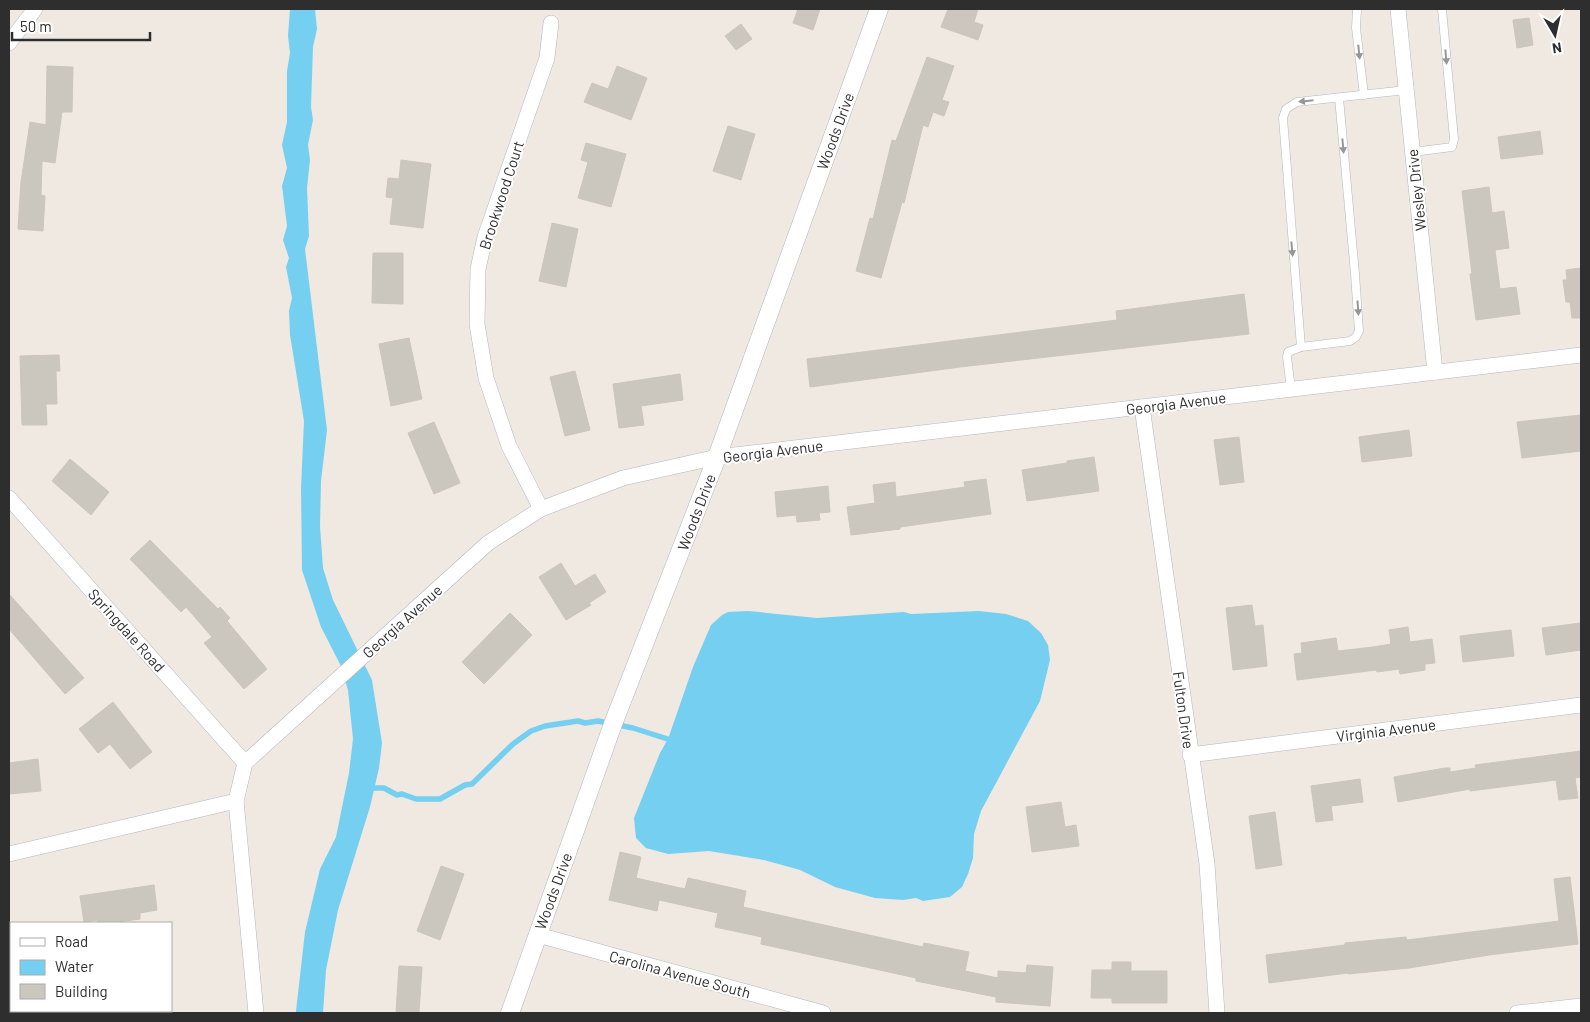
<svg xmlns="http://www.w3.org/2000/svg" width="1590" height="1022" font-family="Barlow,sans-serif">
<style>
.water{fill:#75cff0}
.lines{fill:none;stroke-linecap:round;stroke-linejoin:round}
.stream{stroke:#75cff0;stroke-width:5.5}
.building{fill:#cbc7bf;stroke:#cbc5ba}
.service-casing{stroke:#b4b7c1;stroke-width:9}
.minor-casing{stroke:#b4b7c1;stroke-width:16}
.tertiary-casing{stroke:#b4b7c1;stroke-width:19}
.service{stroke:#fff;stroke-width:8}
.minor{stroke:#fff;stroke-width:15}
.tertiary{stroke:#fff;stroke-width:18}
.oneway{fill:#969696}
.labels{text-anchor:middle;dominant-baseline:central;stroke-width:4;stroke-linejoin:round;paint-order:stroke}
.street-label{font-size:15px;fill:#2e2e2e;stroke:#fff}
</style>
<rect width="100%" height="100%" fill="#efe9e1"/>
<g class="water">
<path d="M290 9H315L317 29 313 47 311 107 313 120 308 145 310 160 307 188 309 236 305 249 327 430 321 481 320 526 323 568 333 600 372 680 382 743 379 768 370 807 338 910 326 970 323 1013H296V1011L305 932 320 869 336 837 349 773 353 739 348 690 341 666 321 627 302 570 301 488 304 421 290 335 289 311 292 298 286 267 289 258 283 240 287 226 282 186 287 168 282 145 287 122V71L290 53 288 36Z"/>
<path d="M748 611 817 618 904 612 911 614 979 611 1006 614 1028 621 1041 633 1048 645 1050 660 1040 701 981 811 974 834 973 858 968 874 962 887 950 897 923 901 916 898 903 900 875 898 835 887 800 870 764 860 709 851 668 854 646 848 636 838 634 818 660 753 668 739 693 667 711 625 722 615 728 612Z"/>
</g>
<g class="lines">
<path class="stream" d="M366 788H384L397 795 402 794 416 799H440L465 785 472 784 513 744 531 731 545 726 578 721 585 723 598 721 633 728 674 741"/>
</g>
<g class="building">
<path d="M798 9H820L813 30 793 23Z"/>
<path d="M948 9H978L974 22 983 25 978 40 941 27Z"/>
<path d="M1529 18 1533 45 1517 48 1513 20Z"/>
<path d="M741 24 752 39 736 50 725 36Z"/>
<path d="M927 57 954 66 942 100 949 102 944 116 933 112 928 127 923 125 904 203 902 202 881 278 856 271 870 218 873 219 892 140 896 141Z"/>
<path d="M47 66 73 67 72 112H62L55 163 42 161 41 195 45 196 43 231 18 229 21 182 30 122 46 125Z"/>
<path d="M617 66 647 78 631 120 584 102 592 83 608 89Z"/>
<path d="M728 126 755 134 741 180 713 171Z"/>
<path d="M1540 131 1543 154 1501 159 1498 137Z"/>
<path d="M586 143 626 154 611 207 578 198 588 162 581 160Z"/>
<path d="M401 160 431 164 423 228 390 224 393 198 386 197 388 178 399 179Z"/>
<path d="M1489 187 1492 213 1504 211 1509 248 1495 250 1500 289 1516 287 1520 314 1476 320 1470 274H1472L1462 191Z"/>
<path d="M552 223 578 229 566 287 539 281Z"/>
<path d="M373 253H403V304L372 303Z"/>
<path d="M1581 268V318H1572L1570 302H1566L1563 280H1567L1566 270Z"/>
<path d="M1244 294 1249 334 960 367 810 387 807 359 1117 320 1116 311Z"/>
<path d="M409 338 422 399 391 406 379 344Z"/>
<path d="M59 355 60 371H56L57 404H46L47 425H22L20 356Z"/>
<path d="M575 371 590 430 565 436 550 377Z"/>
<path d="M680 374 683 400 641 406 644 425 619 428 613 384Z"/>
<path d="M1581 415V451L1522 458 1517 422Z"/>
<path d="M434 422 460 483 434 494 408 433Z"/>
<path d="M1409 430 1412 456 1362 462 1359 437Z"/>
<path d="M1239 437 1244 482 1220 485 1214 440Z"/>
<path d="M1094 457 1099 491 1027 501 1022 470 1067 463V461Z"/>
<path d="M70 459 109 492 91 515 52 481Z"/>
<path d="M986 479 991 514 900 527V529L851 535 847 507 875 503 873 485 895 482 896 497 965 487 964 482Z"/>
<path d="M828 486 830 512 819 513 820 520 797 522 796 515 777 517 775 492Z"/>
<path d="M150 540 218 609 220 607 230 618 227 621 267 669 244 689 204 643 212 637 186 607 181 612 130 559Z"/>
<path d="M561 563 575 586 595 574 606 592 589 603 591 605 566 620 539 577Z"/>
<path d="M9 594 84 678 65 694 9 629Z"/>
<path d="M1252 605 1255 626 1263 625 1267 666 1233 670 1226 608Z"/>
<path d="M510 613 532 635 484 684 462 662Z"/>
<path d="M1581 623V650L1546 655 1542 628Z"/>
<path d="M1408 627 1410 642 1432 639 1435 663 1425 664V670L1400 674 1399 669 1377 672 1376 670 1297 680 1294 654 1302 653 1301 643 1336 638 1338 651 1373 647 1391 644 1389 630Z"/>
<path d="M1511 630 1514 656 1463 662 1460 636Z"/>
<path d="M113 702 152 752 130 769 110 744 98 753 79 729Z"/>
<path d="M1581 751V777L1575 778 1578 798 1559 800 1556 780 1470 791V789L1398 802 1394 777 1445 768H1450V772L1476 768 1475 765Z"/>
<path d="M38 759 41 791 9 794V763Z"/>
<path d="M1360 779 1363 802 1331 806 1333 820 1316 822 1311 786Z"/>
<path d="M1061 802 1065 827 1076 825 1079 846 1032 852 1026 807Z"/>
<path d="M1275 812 1282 865 1256 869 1249 816Z"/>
<path d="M620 852 641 857 636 878 685 889 688 878 746 891 743 907 923 947 924 943 969 952 965 971 998 978V971L1026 973 1027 965 1053 967 1050 1006 996 1002V997L916 981V978L761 944 762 937 715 927 718 913 659 900 657 911 609 900Z"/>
<path d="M441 866 464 874 440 940 417 931Z"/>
<path d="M1570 877 1578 944 1489 955 1409 968 1348 974V973L1269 983 1266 955 1345 945V943L1406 937 1407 940 1559 921 1554 879Z"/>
<path d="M154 885 157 910 140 913V919L110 923H98V920L84 922 80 896Z"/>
<path d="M1112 962H1131V971H1167V1003H1112V998H1091L1092 970H1112Z"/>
<path d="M399 966 422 967 419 1013H396Z"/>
</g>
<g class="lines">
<g class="service-casing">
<g id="service">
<path d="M1357 9 1356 28 1364 95"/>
<path d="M1413 152 1452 147 1454 139 1442 9"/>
<path d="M1301 347 1350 341 1356 337 1359 331 1355 274 1339 98"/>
<path d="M1291 389 1287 357 1288 352 1301 347 1283 118 1286 109 1297 102 1406 90"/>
</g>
</g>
<g class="minor-casing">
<g id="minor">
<path d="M1398 9 1435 372"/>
<path d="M9 43 35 9"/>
<path d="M1142 407 1207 864 1217 1013"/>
<path d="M9 498 245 763"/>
<path d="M541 509 509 446 486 378 477 324 478 269 485 237 547 58 551 23"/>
<path d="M1190 755 1581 705"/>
<path d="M236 801 256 1013"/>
<path d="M9 854 236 801 245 763 488 543 541 509 623 478 717 457 1581 355"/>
<path d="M538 935 823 1013"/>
<path d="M1517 1013 1581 1006"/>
</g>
</g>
<g class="tertiary-casing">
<path id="tertiary" d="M510 1013 613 724 717 457 879 9"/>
</g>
<use href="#service" class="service"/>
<use href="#minor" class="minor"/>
<use href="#tertiary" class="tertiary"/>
</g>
<defs><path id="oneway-solid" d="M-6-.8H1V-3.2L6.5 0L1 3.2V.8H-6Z" transform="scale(1.25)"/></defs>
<g class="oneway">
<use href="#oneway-solid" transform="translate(1359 52) rotate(84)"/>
<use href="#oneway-solid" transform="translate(1446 57) rotate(85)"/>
<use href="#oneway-solid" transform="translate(1306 101) rotate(174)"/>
<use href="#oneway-solid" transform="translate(1343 146) rotate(85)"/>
<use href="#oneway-solid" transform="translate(1292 249) rotate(85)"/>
<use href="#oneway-solid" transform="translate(1358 308) rotate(86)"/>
</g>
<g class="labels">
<g class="street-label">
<text transform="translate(835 131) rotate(-70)">Woods Drive</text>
<text transform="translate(1416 190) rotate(-96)">Wesley Drive</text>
<text transform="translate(501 195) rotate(-72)">Brookwood Court</text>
<text transform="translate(1176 403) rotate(-7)">Georgia Avenue</text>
<text transform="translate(773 451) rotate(-7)">Georgia Avenue</text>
<text transform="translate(696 512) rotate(-69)">Woods Drive</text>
<text transform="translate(402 621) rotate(-42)">Georgia Avenue</text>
<text transform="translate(127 630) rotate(48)">Springdale Road</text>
<text transform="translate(1184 710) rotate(82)">Fulton Drive</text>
<text transform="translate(1386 730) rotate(-7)">Virginia Avenue</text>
<text transform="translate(553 891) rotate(-70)">Woods Drive</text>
<text transform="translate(680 974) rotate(15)">Carolina Avenue South</text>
</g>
</g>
<rect width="1590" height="1022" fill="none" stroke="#2e2e2e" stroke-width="20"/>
<rect x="10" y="922" width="162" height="90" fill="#ffffff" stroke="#ababab"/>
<rect x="20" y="938" width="25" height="8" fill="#ffffff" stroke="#ababab"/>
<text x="55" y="947" font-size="15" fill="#2e2e2e">Road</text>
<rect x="20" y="960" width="25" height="15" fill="#75cff0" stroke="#ababab"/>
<text x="55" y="972" font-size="15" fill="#2e2e2e">Water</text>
<rect x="20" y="984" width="25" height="15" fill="#cbc7bf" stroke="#ababab"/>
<text x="55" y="997" font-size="15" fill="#2e2e2e">Building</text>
<g transform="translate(1555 35) rotate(171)" stroke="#ffffff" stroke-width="4" paint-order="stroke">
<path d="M0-4L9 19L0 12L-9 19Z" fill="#2e2e2e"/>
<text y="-8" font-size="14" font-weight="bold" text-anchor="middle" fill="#2e2e2e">N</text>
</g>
<path d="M12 32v8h138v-8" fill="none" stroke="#2e2e2e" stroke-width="2.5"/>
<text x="20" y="32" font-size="15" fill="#2e2e2e" stroke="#ffffff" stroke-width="4" paint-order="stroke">50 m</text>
</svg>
